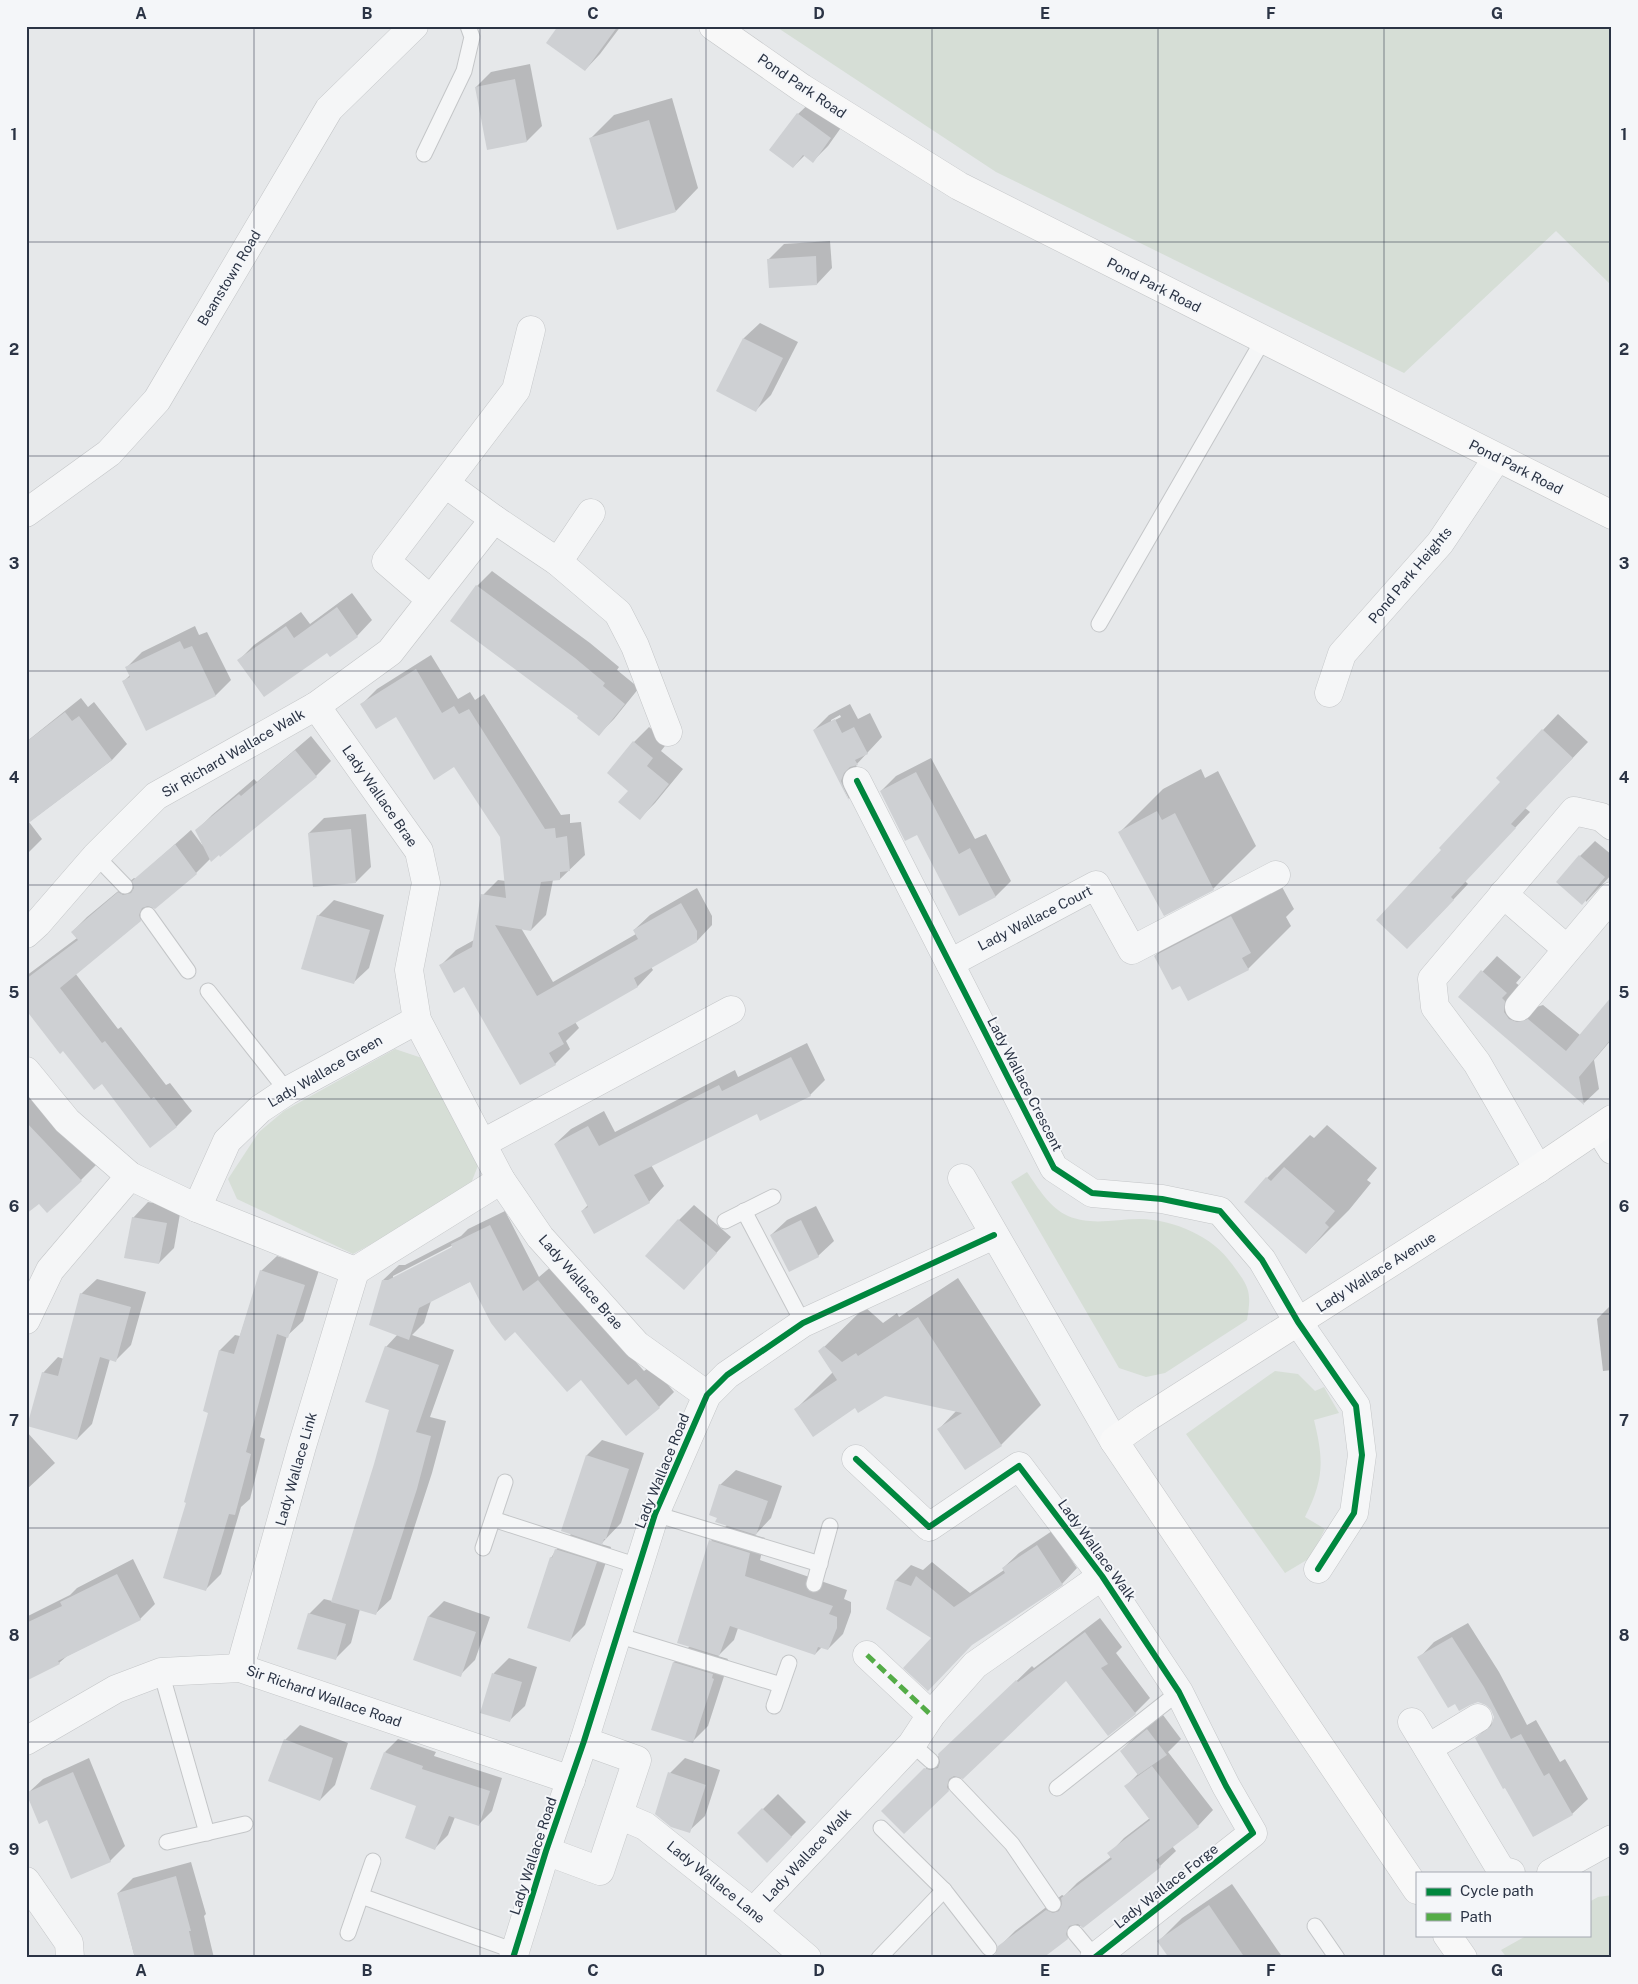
<svg xmlns="http://www.w3.org/2000/svg" width="1638" height="1984" font-family="'Public Sans',sans-serif">
<style>
.green{fill:#d6ded6}
.shadow{fill:#0003;fill-rule:evenodd}
.building{fill:#ced0d3}
.lines{fill:none;stroke-linecap:round;stroke-linejoin:round}
.service-casing{stroke:#c4c6c8;stroke-width:17}
.minor-casing{stroke:#c4c6c8;stroke-width:29}
.secondary-casing{stroke:#c4c6c8;stroke-width:29}
.service{stroke:#f5f6f7;stroke-width:15}
.minor{stroke:#f5f6f7;stroke-width:28}
.secondary{stroke:#f8f8f8;stroke-width:28}
.quiet{stroke:#54ac47;stroke-width:5;stroke-dasharray:10 5;stroke-linecap:butt}
.cycleway-casing{stroke:#f4f6f9;stroke-width:9}
.cycleway{stroke:#00873e;stroke-width:6}
.grid{fill:none;stroke:#2b3445;stroke-width:1;stroke-opacity:0.55}
.labels{text-anchor:middle;dominant-baseline:central;stroke-width:4;stroke-linejoin:round;paint-order:stroke}
.street-label{font-size:14px;fill:#2b3445;stroke:#f4f6f9}
.neatline{fill:none;stroke:#2b3445;stroke-width:2}
.grid-label{font-size:16px;text-anchor:middle;font-weight:bold;fill:#2b3445}
</style>
<rect width="100%" height="100%" fill="#e6e8ea"/>
<g class="green">
<path d="M775 26H1612V286L1556 231 1404 373 996 172Z"/>
<path d="M395 1049 422 1058 481 1158 468 1191 353 1254 237 1199 228 1179 259 1132 284 1111Z"/>
<path d="M1027 1172C1038 1188 1050 1208 1068 1216 1092 1226 1115 1219 1140 1219 1175 1220 1212 1236 1232 1264 1249 1287 1252 1291 1247 1320L1165 1373 1146 1377 1119 1368 1011 1182Z"/>
<path d="M1275 1371 1298 1374 1315 1391 1324 1387 1339 1413 1314 1420C1324 1461 1324 1479 1305 1517L1325 1529 1310 1558 1285 1573 1186 1434Z"/>
<path d="M1612 1895V1958H1507L1501 1950 1528 1935H1589V1902L1598 1897Z"/>
</g>
<g class="shadow">
<path d="M560 26H621L600 54 585 70Z"/>
<path d="M530 64 542 126 527 141 488 149 476 87 491 72Z"/>
<path d="M672 98 698 188 676 211 591 138 614 115Z"/>
<path d="M814 99 845 122 828 146 813 161 805 155 793 167 798 114Z"/>
<path d="M830 241 832 268 817 284 769 259 784 244Z"/>
<path d="M760 323 798 342 771 395 756 410 718 391 744 338Z"/>
<path d="M492 571 590 643 619 667 617 670 639 688 614 719 599 734 580 716 477 586Z"/>
<path d="M352 593 372 620 357 636 330 655 327 651 239 660 254 645 301 612 310 624Z"/>
<path d="M195 626 199 635 207 632 231 680 216 695 147 729 123 682 130 675 127 667 142 652Z"/>
<path d="M431 655 458 699 470 692 475 700 484 694 561 815 570 814V823L581 822 585 855 560 879 553 880 546 915 531 930 521 928 553 982 636 934 634 930 650 915 697 888 712 916V925L697 941 651 967 653 970 638 986 575 1022 579 1028 566 1041 570 1049 555 1064 441 965 456 950 474 940 483 895 498 880 506 881 501 836 455 766 396 715 362 704 377 689Z"/>
<path d="M81 698 88 707 94 702 127 744 112 760 29 822 42 839 26 855V742Z"/>
<path d="M850 704 858 719 870 713 882 737 856 765 863 784 849 799 814 730 829 715ZM840 715 841 717 831 722V720Z"/>
<path d="M1558 714 1588 742 1525 808 1530 812 1465 881 1468 884 1423 932 1443 850 1502 782 1498 778Z"/>
<path d="M649 727 668 742 661 751 683 769 655 803 640 818 629 790 634 742Z"/>
<path d="M311 736 331 761 316 776 220 855 219 854 211 858 196 873 155 907H153L140 920 75 973 118 1029 121 1027 166 1085 170 1083 192 1111 177 1126 151 1146 102 1082 63 1049 26 1009V976L77 938 72 932 87 917 134 878 136 879 191 830 203 846 197 830 212 815 254 779 257 782Z"/>
<path d="M931 758 975 839 986 834 1011 881 996 896 960 915 917 833 881 791 896 776Z"/>
<path d="M1201 769 1205 778 1218 771 1256 846 1213 889 1120 832 1163 789Z"/>
<path d="M366 814 371 867 356 882 309 833 324 818Z"/>
<path d="M1595 841 1612 855V874L1586 902 1580 856Z"/>
<path d="M1275 874 1294 909 1286 917 1291 926 1248 969 1181 985 1155 956 1198 914Z"/>
<path d="M334 900 384 915 369 968 353 983 318 916Z"/>
<path d="M1497 956 1521 977 1516 983 1520 986 1533 1008 1543 1005 1580 1035 1612 999V1039L1594 1060 1599 1089 1584 1103 1459 997Z"/>
<path d="M807 1043 825 1080 810 1095 758 1112 651 1165 664 1186 649 1202 582 1211 588 1205 555 1144 571 1129 604 1111 615 1132 735 1070 738 1077Z"/>
<path d="M26 1090 96 1165 81 1180 26 1202Z"/>
<path d="M1327 1125 1377 1168 1367 1180 1371 1183 1349 1210 1306 1253 1267 1178 1310 1135 1314 1138Z"/>
<path d="M148 1202 181 1208 174 1248 159 1263 133 1218Z"/>
<path d="M694 1205 731 1237 684 1288 679 1220Z"/>
<path d="M816 1206 834 1241 818 1256 771 1235 787 1220Z"/>
<path d="M505 1211 539 1277 553 1265 577 1295 644 1371 652 1365 674 1392 659 1407 581 1378 515 1331 471 1281 431 1301 424 1323 412 1335 454 1350 430 1417 446 1421 432 1473 391 1599 375 1614 360 1609 351 1643 336 1658 309 1614 324 1599 332 1601 376 1465 390 1409 386 1347 398 1334 383 1280 399 1265H405L461 1236 468 1229ZM457 1243 458 1245 393 1279V1276Z"/>
<path d="M277 1256 319 1270 303 1321 287 1336 260 1437 265 1439 250 1499 241 1507 221 1574 206 1589 188 1502 209 1412 220 1350 235 1335 240 1336 261 1271Z"/>
<path d="M958 1278 1041 1405 1001 1445 939 1429 957 1410 884 1395 855 1406 796 1409 833 1372 820 1351 865 1307 883 1323 897 1313 899 1317Z"/>
<path d="M97 1279 146 1292 131 1345 116 1360 110 1359 92 1424 77 1439 43 1373 58 1357 64 1359 81 1294Z"/>
<path d="M1612 1304V1370L1603 1371 1597 1319Z"/>
<path d="M26 1431 55 1463 26 1490Z"/>
<path d="M602 1440 644 1453 621 1523 601 1544 611 1547 585 1625 570 1640 551 1558 556 1550 572 1533 587 1455Z"/>
<path d="M736 1470 782 1486 771 1518 755 1535 765 1538 760 1560 847 1590 844 1599 851 1602V1612L843 1634 828 1649 822 1647 815 1654 738 1628 734 1640 718 1656 728 1659 726 1663 728 1664 708 1726 693 1741 674 1662 690 1646 711 1541 727 1525 720 1485Z"/>
<path d="M1052 1531 1077 1568 1062 1584 933 1638 888 1608 896 1580 911 1565 923 1570 932 1562 970 1593 1004 1570 1003 1568 1019 1553Z"/>
<path d="M133 1559 155 1604 140 1619 67 1656 59 1663 26 1680V1617L70 1595 77 1588Z"/>
<path d="M444 1601 490 1617 475 1660 460 1675 415 1660 429 1616Z"/>
<path d="M1100 1618 1122 1647 1116 1653 1150 1698 1135 1713 1066 1679 948 1790 882 1811 1032 1666 1034 1668Z"/>
<path d="M1468 1623 1499 1672 1527 1725 1536 1720 1560 1762 1565 1759 1588 1799 1572 1814 1534 1836 1476 1738 1494 1721 1495 1717 1492 1709 1419 1658 1434 1642Z"/>
<path d="M509 1658 537 1667 525 1706 509 1721 481 1712 494 1673Z"/>
<path d="M1163 1715 1181 1739 1168 1752 1213 1810 1198 1826 1172 1846 1176 1851 1160 1866 1083 1926 1081 1925 1067 1938 999 1947 1015 1931 1062 1895 1064 1896 1077 1883 1111 1857 1109 1854 1124 1838 1150 1818 1126 1786 1138 1774 1121 1751 1136 1736Z"/>
<path d="M300 1725 348 1743 335 1785 320 1800 285 1740Z"/>
<path d="M398 1739 436 1752 434 1756 502 1778 492 1811 479 1824 455 1817 448 1835 435 1848 418 1805 385 1752Z"/>
<path d="M89 1758 125 1846 110 1861 27 1794 43 1779Z"/>
<path d="M685 1758 720 1770 705 1816 689 1831 670 1773Z"/>
<path d="M778 1794 806 1822 767 1861 739 1833Z"/>
<path d="M191 1862 206 1914 204 1916 214 1958H135L118 1893 133 1878Z"/>
<path d="M1232 1884 1283 1958H1171L1159 1941 1182 1918Z"/>
</g>
<g class="building">
<path d="M558 26H618L585 71 546 43Z"/>
<path d="M515 79 527 142 487 150 475 87Z"/>
<path d="M797 113 831 138 813 163 803 155 793 168 769 150Z"/>
<path d="M649 120 676 212 617 230 589 138Z"/>
<path d="M816 256 817 285 769 288 767 259Z"/>
<path d="M743 338 783 358 756 412 716 391Z"/>
<path d="M476 585 575 658 605 683 603 686 625 704 599 736 577 718 578 716 450 621Z"/>
<path d="M337 607 358 637 330 657 327 653 264 697 237 660 286 626 294 638Z"/>
<path d="M180 641 184 649 192 646 216 696 146 731 122 681 130 677 125 667Z"/>
<path d="M416 669 442 713 454 706 459 714 469 709 545 829 555 828 556 838 567 836 570 871 560 872V880L541 882 531 931 495 925 537 996 638 939 633 930 681 903 697 931V942L634 978 638 987 558 1033 564 1044 549 1053 556 1065 520 1085 464 987 454 993 439 965 472 947 481 894 506 898 500 837 454 767 434 780 396 717 376 729 360 704Z"/>
<path d="M65 712 72 721 79 716 112 760 26 825V742Z"/>
<path d="M835 719 842 733 854 727 868 754 855 760 858 765 850 767 844 773 841 781 849 801 813 730Z"/>
<path d="M1542 729 1573 758 1511 824 1516 828 1451 897 1454 900 1407 949 1376 920 1441 850 1439 848 1500 782 1496 778Z"/>
<path d="M633 741 653 758 647 766 669 784 640 820 618 802 628 791 607 773Z"/>
<path d="M295 750 317 777 220 857 219 855 211 862 195 830 239 794 241 796Z"/>
<path d="M916 772 959 854 970 848 996 897 959 916 917 835 905 841 880 791Z"/>
<path d="M1157 811 1162 820 1175 813 1214 890 1164 916 1118 832Z"/>
<path d="M351 829 356 883 313 887 308 833Z"/>
<path d="M175 844 197 874 155 909 148 906 142 908 139 915 141 921 60 988 102 1043 105 1041 151 1099 154 1097 177 1127 150 1148 102 1084 94 1090 63 1051 60 1054 26 1010V979L78 940 71 932 118 892 123 895 131 893 134 888 132 881Z"/>
<path d="M1579 855 1605 877 1582 905 1556 882Z"/>
<path d="M317 915 370 930 354 984 301 969Z"/>
<path d="M1231 916 1251 953 1242 958 1249 970 1188 1001 1180 986 1172 990 1154 956Z"/>
<path d="M1481 970 1507 993 1502 998 1505 1001 1504 1012 1509 1019 1517 1022 1528 1019 1566 1051 1612 996V1038L1579 1077 1584 1105 1458 997Z"/>
<path d="M791 1057 811 1096 760 1121 757 1114 634 1175 650 1203 594 1234 581 1211 588 1207 554 1144 588 1126 599 1146 719 1085 722 1091Z"/>
<path d="M26 1122 82 1181 47 1213 39 1204 26 1214Z"/>
<path d="M1284 1167 1335 1211 1325 1223 1329 1227 1306 1254 1244 1202 1266 1177 1271 1181Z"/>
<path d="M132 1217 167 1223 159 1264 124 1258Z"/>
<path d="M678 1219 717 1253 684 1290 645 1256Z"/>
<path d="M801 1220 819 1257 789 1272 770 1235Z"/>
<path d="M490 1225 523 1291 538 1280 562 1310 628 1385 636 1379 660 1408 626 1436 581 1380 567 1392 515 1332 505 1341 491 1323 470 1282 419 1308 409 1340 369 1325 382 1280H388L452 1247 451 1244Z"/>
<path d="M260 1270 305 1285 288 1338 277 1334 246 1452 251 1454 235 1515 229 1514 206 1591 163 1578 186 1503 184 1502 208 1413 203 1411 219 1350 234 1354Z"/>
<path d="M80 1293 131 1307 116 1362 100 1357 77 1440 27 1426 42 1372 58 1376Z"/>
<path d="M918 1317 1002 1446 965 1470 937 1429 962 1413 885 1396 858 1413 855 1408 813 1437 794 1409 837 1380 818 1351 824 1346 842 1362 856 1353 858 1356Z"/>
<path d="M385 1346 439 1365 416 1432 431 1436 417 1489 376 1615 331 1602 374 1464 389 1410 365 1402Z"/>
<path d="M586 1455 629 1469 606 1539H604L602 1545 561 1531Z"/>
<path d="M719 1484 768 1501 756 1535 715 1522 717 1518 709 1515Z"/>
<path d="M709 1540 750 1553 745 1576 833 1606 829 1614 837 1617V1628L828 1650 818 1647 815 1655 730 1626 719 1656 677 1643Z"/>
<path d="M1037 1545 1063 1585 972 1645 928 1691 903 1668 931 1638 886 1609 895 1580 911 1586 916 1576 954 1607 1005 1573 1002 1568Z"/>
<path d="M555 1549 597 1562 570 1642 527 1628 550 1557 552 1558Z"/>
<path d="M117 1574 141 1620 58 1661 60 1664 26 1681V1623L62 1606 60 1602Z"/>
<path d="M308 1613 346 1624 336 1660 297 1649Z"/>
<path d="M428 1616 476 1632 461 1677 413 1660Z"/>
<path d="M1085 1632 1108 1664 1101 1668 1136 1714 1108 1736 1066 1681 963 1779 954 1776 949 1779 947 1787 949 1791 904 1834 881 1811 924 1768 930 1770 938 1768 940 1762 938 1754 1016 1680 1018 1682Z"/>
<path d="M1452 1637 1484 1687 1511 1739 1521 1734 1544 1776 1549 1773 1573 1815 1533 1837 1505 1788 1503 1789 1475 1738 1491 1726 1494 1717 1491 1710 1486 1705 1478 1702 1470 1705 1459 1711 1455 1704 1448 1708 1417 1657Z"/>
<path d="M673 1662 713 1674 712 1678 714 1679 693 1743 651 1730Z"/>
<path d="M492 1673 522 1682 510 1722 480 1713Z"/>
<path d="M1147 1729 1167 1755 1138 1775 1120 1751Z"/>
<path d="M284 1739 333 1758 320 1801 268 1781Z"/>
<path d="M384 1752 423 1766 422 1769 490 1791 479 1826 449 1816 435 1850 405 1838 416 1806 370 1789Z"/>
<path d="M1152 1766 1199 1827 1156 1860 1161 1867 1083 1928 1078 1924 1069 1926 1066 1934 1068 1939 1043 1958H983L995 1955 998 1946 1046 1910 1053 1913 1059 1911 1062 1904 1061 1898 1112 1859 1107 1853 1150 1820 1124 1786Z"/>
<path d="M73 1772 111 1862 71 1879 47 1820 39 1824 26 1793Z"/>
<path d="M668 1772 706 1785 690 1833 671 1827 655 1814Z"/>
<path d="M762 1808 792 1837 767 1863 737 1833Z"/>
<path d="M176 1876 191 1931H189L195 1958H135L117 1893Z"/>
<path d="M1209 1905 1245 1958H1169L1157 1941Z"/>
</g>
<g class="lines">
<g class="service-casing">
<g id="service">
<path d="M424 154 464 71 472 37 468 26"/>
<path d="M1099 624 1263 340"/>
<path d="M96 856 125 886"/>
<path d="M148 915 188 971"/>
<path d="M208 991 287 1091"/>
<path d="M744 1211 803 1323"/>
<path d="M725 1221 773 1197"/>
<path d="M655 1514 820 1564"/>
<path d="M493 1519 638 1566"/>
<path d="M483 1548 505 1482"/>
<path d="M814 1584 830 1526"/>
<path d="M617 1635 781 1685"/>
<path d="M161 1672 207 1833"/>
<path d="M774 1706 789 1663"/>
<path d="M912 1744 931 1761"/>
<path d="M956 1785 1012 1844 1053 1904"/>
<path d="M1057 1788 1179 1692"/>
<path d="M881 1828 944 1890 989 1948"/>
<path d="M167 1842 245 1824"/>
<path d="M361 1896 515 1951"/>
<path d="M1315 1926 1337 1958"/>
<path d="M348 1933 373 1861"/>
<path d="M1075 1933 1095 1957"/>
<path d="M879 1958 944 1890"/>
</g>
</g>
<g class="minor-casing">
<g id="minor">
<path d="M446 484 494 519 558 562 618 613 635 646 668 732"/>
<path d="M26 513 109 453 157 400 329 109 414 26"/>
<path d="M558 562 591 513"/>
<path d="M430 599 386 561 516 390 531 330"/>
<path d="M1329 693 1342 654 1440 543 1497 458"/>
<path d="M316 706 419 851 426 883 409 970 417 1020 501 1180 540 1237 637 1345 707 1395"/>
<path d="M857 781 1054 1168 1092 1193 1162 1199 1220 1211 1262 1260 1298 1322 1356 1406 1362 1455 1354 1513 1318 1569"/>
<path d="M1503 894 1567 949"/>
<path d="M26 934 37 924 96 856 156 796 316 706 390 652 494 519"/>
<path d="M950 963 1096 885 1132 950 1276 875"/>
<path d="M1519 1007 1612 896"/>
<path d="M26 1071 67 1121 130 1176 197 1208 355 1271"/>
<path d="M1599 1129 1612 1150"/>
<path d="M483 1143 731 1010"/>
<path d="M1538 1169 1477 1063 1435 1007 1432 979 1574 811 1601 817 1612 826"/>
<path d="M962 1178 1114 1441"/>
<path d="M197 1208 227 1141 260 1109 287 1091 417 1020"/>
<path d="M355 1271 501 1180"/>
<path d="M26 1320 50 1270 130 1176"/>
<path d="M856 1459 929 1527 1019 1466 1102 1576 1179 1692 1226 1786 1253 1833 1094 1958"/>
<path d="M867 1655 931 1715"/>
<path d="M240 1668 302 1446 355 1271"/>
<path d="M1412 1722 1501 1870 1511 1873"/>
<path d="M26 1741 116 1689 161 1672 240 1668 571 1780"/>
<path d="M1428 1748 1478 1718"/>
<path d="M619 1815 645 1826 753 1912 807 1958"/>
<path d="M546 1851 600 1871 637 1760 584 1741"/>
<path d="M1551 1873 1612 1839"/>
<path d="M26 1881 69 1943 70 1958"/>
<path d="M753 1912 912 1744 931 1715 975 1665 1102 1576"/>
<path d="M513 1958 546 1851 584 1741 655 1514 707 1395 727 1375 803 1323 994 1235"/>
</g>
</g>
<g class="secondary-casing">
<g id="secondary">
<path d="M713 26 802 88 959 186 1612 515"/>
<path d="M1417 1890 1114 1441 1145 1419 1538 1169 1612 1119"/>
<path d="M1447 1935 1463 1958"/>
</g>
</g>
<use href="#service" class="service"/>
<use href="#minor" class="minor"/>
<use href="#secondary" class="secondary"/>
<path class="quiet" d="M867 1655 931 1715"/>
<g class="cycleway-casing">
<g id="cycleway">
<path d="M857 781 1054 1168 1092 1193 1162 1199 1220 1211 1262 1260 1298 1322 1356 1406 1362 1455 1354 1513 1318 1569"/>
<path d="M856 1459 929 1527 1019 1466 1102 1576 1179 1692 1226 1786 1253 1833 1094 1958"/>
<path d="M513 1958 546 1851 584 1741 655 1514 707 1395 727 1375 803 1323 994 1235"/>
</g>
</g>
<use href="#cycleway" class="cycleway"/>
</g>
<path class="grid" d="M254 26V1958M480 26V1958M706 26V1958M932 26V1958M1158 26V1958M1384 26V1958M26 242H1612M26 456H1612M26 671H1612M26 885H1612M26 1099H1612M26 1314H1612M26 1528H1612M26 1742H1612"/>
<g class="labels">
<g class="street-label">
<text transform="translate(802 86) rotate(34)">Pond Park Road</text>
<text transform="translate(229 278) rotate(-59)">Beanstown Road</text>
<text transform="translate(1154 285) rotate(27)">Pond Park Road</text>
<text transform="translate(1516 467) rotate(27)">Pond Park Road</text>
<text transform="translate(1410 575) rotate(-50)">Pond Park Heights</text>
<text transform="translate(233 753) rotate(-30)">Sir Richard Wallace Walk</text>
<text transform="translate(380 796) rotate(55)">Lady Wallace Brae</text>
<text transform="translate(1035 918) rotate(-27)">Lady Wallace Court</text>
<text transform="translate(325 1071) rotate(-30)">Lady Wallace Green</text>
<text transform="translate(1025 1084) rotate(63)">Lady Wallace Crescent</text>
<text transform="translate(1376 1272) rotate(-32)">Lady Wallace Avenue</text>
<text transform="translate(581 1282) rotate(49)">Lady Wallace Brae</text>
<text transform="translate(296 1469) rotate(-74)">Lady Wallace Link</text>
<text transform="translate(662 1471) rotate(-68)">Lady Wallace Road</text>
<text transform="translate(1097 1550) rotate(54)">Lady Wallace Walk</text>
<text transform="translate(324 1696) rotate(19)">Sir Richard Wallace Road</text>
<text transform="translate(807 1855) rotate(-47)">Lady Wallace Walk</text>
<text transform="translate(533 1856) rotate(-72)">Lady Wallace Road</text>
<text transform="translate(716 1882) rotate(39)">Lady Wallace Lane</text>
<text transform="translate(1166 1886) rotate(-38)">Lady Wallace Forge</text>
</g>
</g>
<rect width="1638" height="1984" fill="none" stroke="#f4f6f9" stroke-width="55"/>
<rect x="1416" y="1872" width="175" height="65" fill="#f4f6f9" stroke="#a4a8b1"/>
<rect x="1426" y="1888" width="25" height="8" fill="#00873e" stroke="#a4a8b1"/>
<text x="1460" y="1896" font-size="15" fill="#2b3445">Cycle path</text>
<rect x="1426" y="1913" width="25" height="8" fill="#54ac47" stroke="#a4a8b1"/>
<text x="1460" y="1922" font-size="15" fill="#2b3445">Path</text>
<rect x="28" y="28" width="1582" height="1928" class="neatline"/>
<g class="grid-label">
<text x="141" y="19">A</text>
<text x="367" y="19">B</text>
<text x="593" y="19">C</text>
<text x="819" y="19">D</text>
<text x="1045" y="19">E</text>
<text x="1271" y="19">F</text>
<text x="1497" y="19">G</text>
<text x="14" y="140">1</text>
<text x="1624" y="140">1</text>
<text x="14" y="355">2</text>
<text x="1624" y="355">2</text>
<text x="14" y="569">3</text>
<text x="1624" y="569">3</text>
<text x="14" y="783">4</text>
<text x="1624" y="783">4</text>
<text x="14" y="998">5</text>
<text x="1624" y="998">5</text>
<text x="14" y="1212">6</text>
<text x="1624" y="1212">6</text>
<text x="14" y="1426">7</text>
<text x="1624" y="1426">7</text>
<text x="14" y="1641">8</text>
<text x="1624" y="1641">8</text>
<text x="14" y="1855">9</text>
<text x="1624" y="1855">9</text>
<text x="141" y="1976">A</text>
<text x="367" y="1976">B</text>
<text x="593" y="1976">C</text>
<text x="819" y="1976">D</text>
<text x="1045" y="1976">E</text>
<text x="1271" y="1976">F</text>
<text x="1497" y="1976">G</text>
</g>
</svg>
